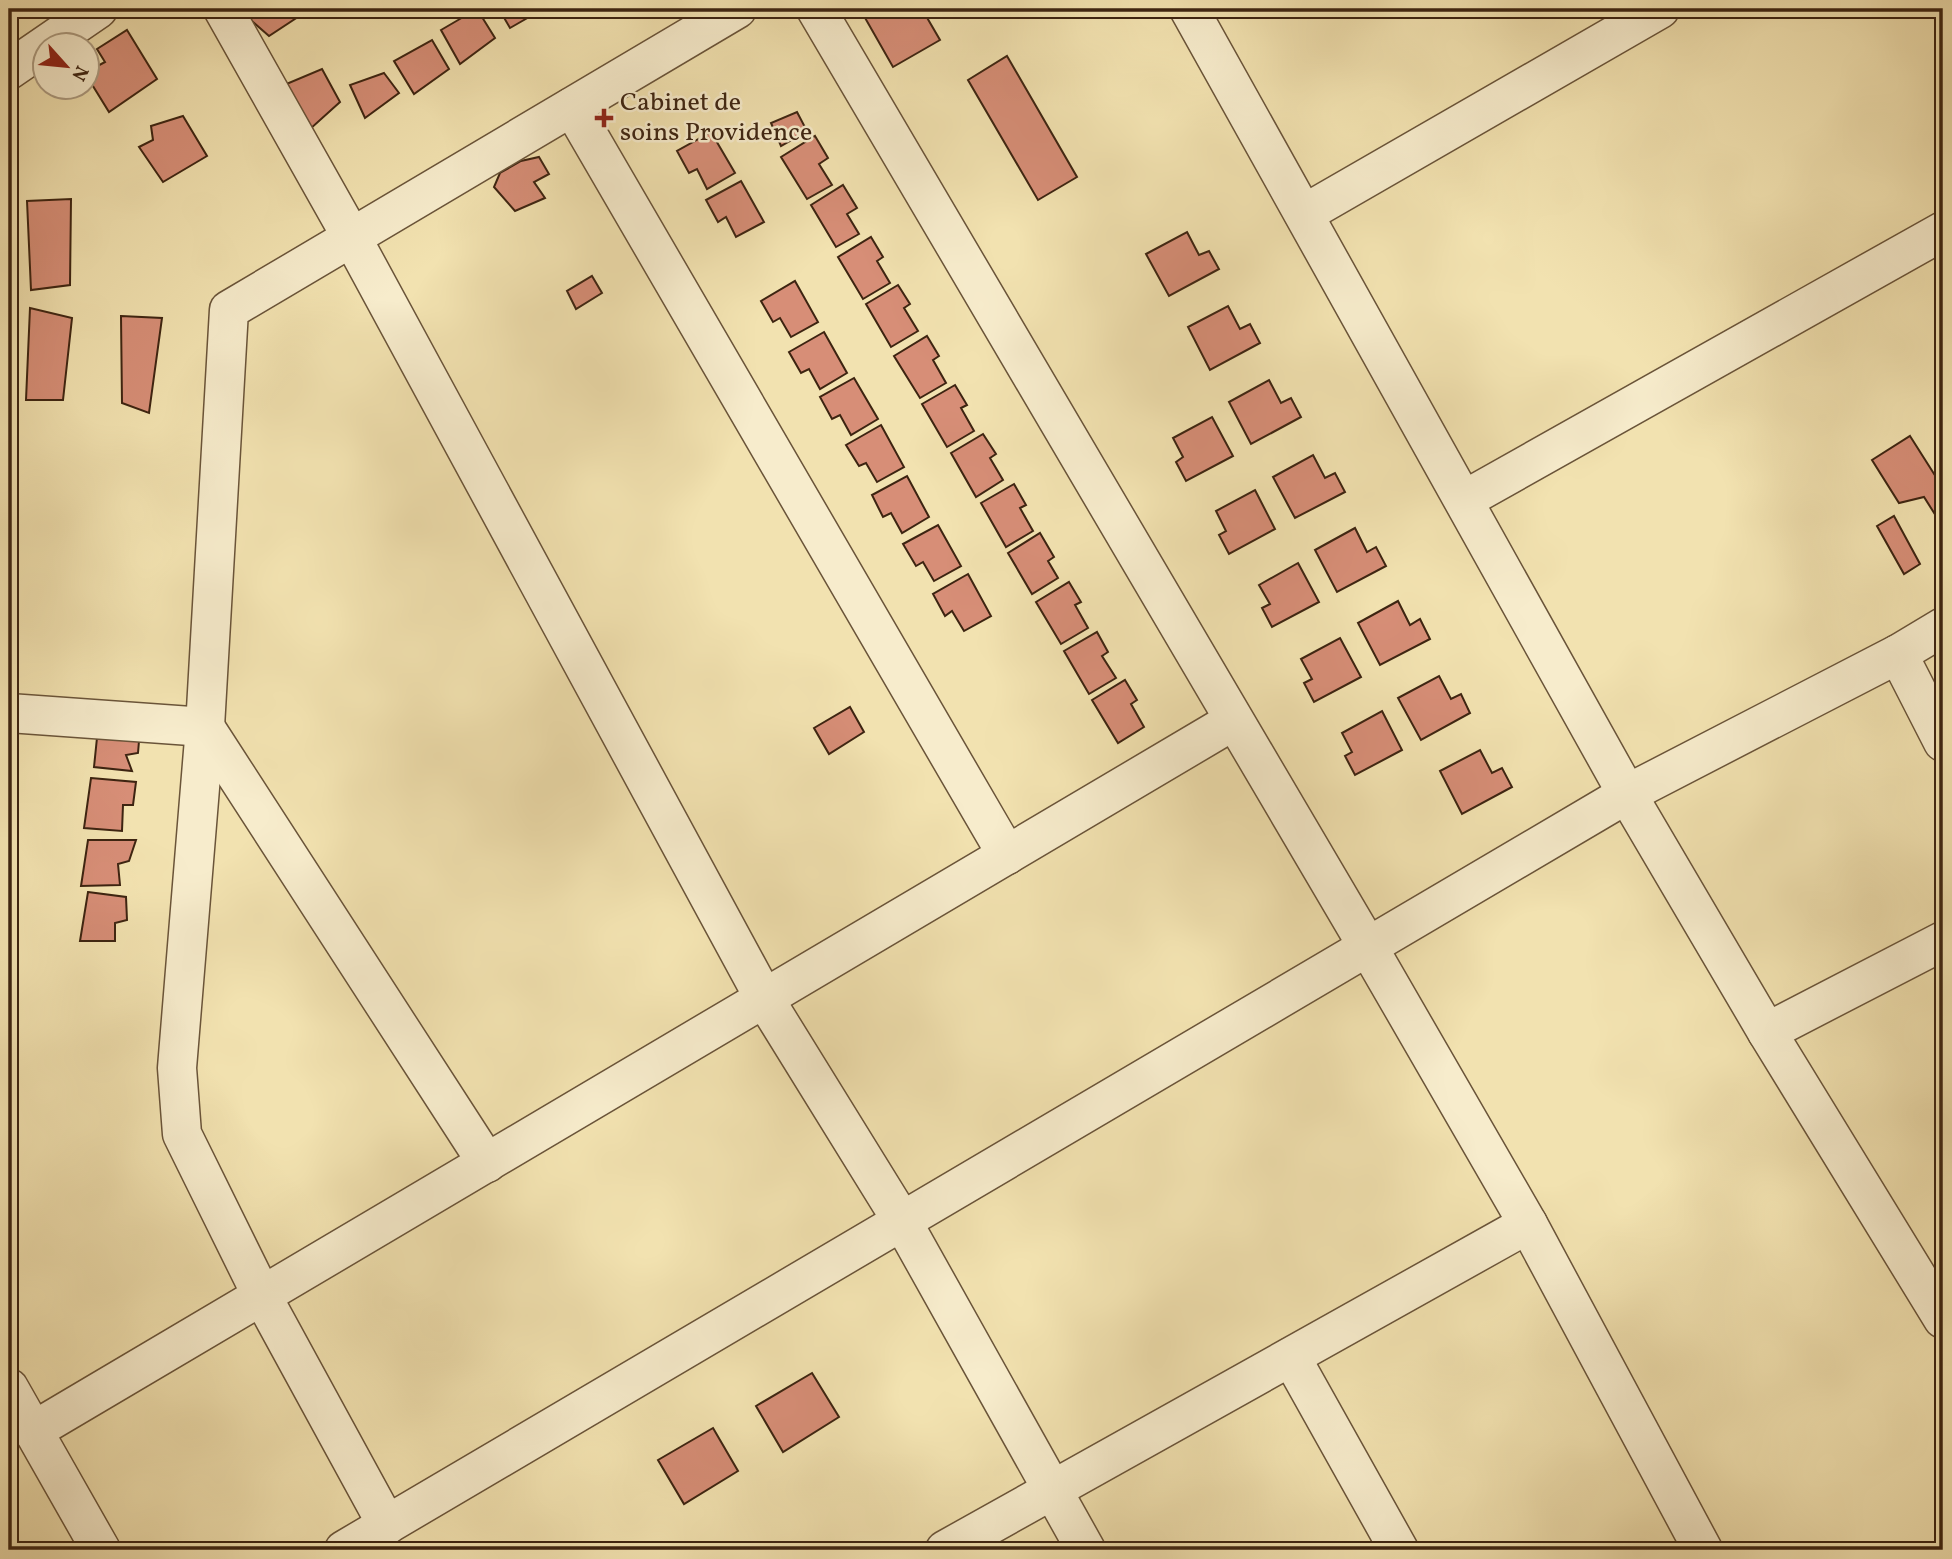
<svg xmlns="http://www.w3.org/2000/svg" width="1952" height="1559" font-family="Vollkorn,serif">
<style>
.building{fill:#d78e77;stroke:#3d2411;stroke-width:2}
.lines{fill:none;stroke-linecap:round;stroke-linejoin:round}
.minor-casing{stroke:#6a5439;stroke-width:41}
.minor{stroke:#f7eccc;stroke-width:38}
.poi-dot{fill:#8f2418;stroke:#f7eccc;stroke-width:2.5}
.labels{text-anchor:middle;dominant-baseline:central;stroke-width:5;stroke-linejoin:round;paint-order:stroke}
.poi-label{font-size:26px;fill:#3d2411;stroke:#f7eccc;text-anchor:start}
</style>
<rect width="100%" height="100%" fill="#f2e2b0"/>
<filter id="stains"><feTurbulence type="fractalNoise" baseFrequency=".00286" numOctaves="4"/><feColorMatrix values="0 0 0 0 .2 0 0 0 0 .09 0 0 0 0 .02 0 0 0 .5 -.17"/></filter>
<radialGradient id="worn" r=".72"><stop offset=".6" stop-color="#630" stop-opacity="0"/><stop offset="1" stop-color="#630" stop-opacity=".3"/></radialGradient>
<g class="building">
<path d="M238 9H310L269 36Z"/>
<path d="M477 9 495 38 460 64 441 30Z"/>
<path d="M499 9H543L510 28Z"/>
<path d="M860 9H922L940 40 893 67Z"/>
<path d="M127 30 157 79 109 112 88 78V71L105 62 97 49Z"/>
<path d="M432 40 449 69 414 94 394 61Z"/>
<path d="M1007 56 1077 177 1038 200 968 80Z"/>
<path d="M322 69 340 102 309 130 284 85Z"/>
<path d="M384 73 399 93 365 118 350 85Z"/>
<path d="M797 112 807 131 781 146 771 123Z"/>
<path d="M183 116 207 156 163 182 139 147 153 140 151 126Z"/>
<path d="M711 132 735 173 707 189 697 169 689 173 677 151Z"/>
<path d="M815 136 828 158 819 164 832 185 807 199 781 157Z"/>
<path d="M539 157 549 174 534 182 545 198 515 211 494 187 500 173 521 161Z"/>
<path d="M741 181 764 222 736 237 726 217 718 222 706 200Z"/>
<path d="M843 185 857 208 847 214 859 234 836 247 811 205Z"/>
<path d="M71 199 70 285 31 290 27 201Z"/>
<path d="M1187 232 1199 255 1209 251 1219 269 1169 296 1146 254Z"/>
<path d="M871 237 883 257 877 261 890 283 863 299 838 257Z"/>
<path d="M592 276 602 293 576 309 567 291Z"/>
<path d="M795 281 818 322 791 337 780 318 773 322 761 301Z"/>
<path d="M898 285 910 304 904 308 918 331 891 347 866 304Z"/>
<path d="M1228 306 1240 329 1250 324 1260 343 1210 370 1188 327Z"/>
<path d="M30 308 72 318 63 400H26Z"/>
<path d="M121 316 162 318 149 413 122 403Z"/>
<path d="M824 332 847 373 820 389 809 369 801 373 789 352Z"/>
<path d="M927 336 939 356 933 360 946 383 920 398 894 356Z"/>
<path d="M854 378 878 419 851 435 840 415 832 419 820 397Z"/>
<path d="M1269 380 1281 403 1291 398 1301 417 1251 444 1229 402Z"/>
<path d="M955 385 967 405 961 408 974 431 947 447 922 404Z"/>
<path d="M1212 417 1233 456 1186 481 1176 462 1183 457 1173 438Z"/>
<path d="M881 425 904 467 877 482 866 463 859 466 846 445Z"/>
<path d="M983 434 996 454 990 458 1003 480 976 497 951 453Z"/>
<path d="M1910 436 1943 488V527L1924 497 1899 503 1872 460Z"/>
<path d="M1313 455 1325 478 1335 473 1345 492 1295 518 1273 477Z"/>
<path d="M907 476 929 517 902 533 891 513 883 517 872 495Z"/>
<path d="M1014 484 1026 505 1020 508 1033 531 1006 547 981 503Z"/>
<path d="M1255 490 1275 529 1229 554 1219 535 1226 531 1216 511Z"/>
<path d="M1894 516 1920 564 1904 574 1877 526Z"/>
<path d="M938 525 961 566 934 581 923 562 916 566 903 544Z"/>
<path d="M1355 528 1367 552 1376 547 1386 566 1337 592 1315 550Z"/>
<path d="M1040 533 1054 557 1048 561 1058 578 1032 594 1008 553Z"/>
<path d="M1298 563 1319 602 1272 627 1262 608 1270 604 1259 585Z"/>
<path d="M968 574 991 616 964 631 952 611 945 616 933 594Z"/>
<path d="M1069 582 1081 602 1075 605 1088 628 1061 644 1036 602Z"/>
<path d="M1398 601 1410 625 1420 619 1430 639 1380 665 1358 623Z"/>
<path d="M1097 632 1108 652 1102 656 1116 678 1089 694 1064 651Z"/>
<path d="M1340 638 1361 677 1314 702 1304 683 1312 679 1301 659Z"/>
<path d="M1439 676 1451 699 1461 694 1470 713 1421 740 1398 698Z"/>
<path d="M1125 680 1137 700 1131 704 1144 727 1118 743 1092 700Z"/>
<path d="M850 707 864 732 829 754 814 728Z"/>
<path d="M1382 711 1402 750 1355 775 1345 756 1352 752 1342 733Z"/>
<path d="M98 728 140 729 138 753 126 755 132 771 94 767Z"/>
<path d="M1480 750 1492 773 1502 768 1512 787 1462 814 1440 771Z"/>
<path d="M91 778 136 782 133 805H123L122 831 84 828Z"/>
<path d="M88 840H136L129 861 118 864 120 885 81 886Z"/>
<path d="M88 892 126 897 127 920 115 923V941H80Z"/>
<path d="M812 1373 839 1417 783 1452 756 1406Z"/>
<path d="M713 1428 738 1471 684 1504 658 1460Z"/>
</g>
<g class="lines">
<g class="minor-casing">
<g id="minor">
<path d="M223 9 352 238 764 998 902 1221 1086 1550"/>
<path d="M816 9 1368 947 1528 1224 1703 1550"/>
<path d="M1189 9 1627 794 1767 1032 1943 1319"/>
<path d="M9 70 98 9"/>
<path d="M572 107 1007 855"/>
<path d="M1304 214 1660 9"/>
<path d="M1464 500 1943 231"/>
<path d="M1898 654 1943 742"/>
<path d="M9 713 205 727 487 1163"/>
<path d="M1767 1032 1943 941"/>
<path d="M1291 1357 1399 1550"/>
<path d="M9 1388 101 1550"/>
<path d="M33 1431 1233 721"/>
<path d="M387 1525 262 1296 182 1134 177 1068 205 727 229 310 737 9"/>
<path d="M344 1550 1627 794 1898 654 1943 627"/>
<path d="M945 1550 1528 1224"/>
</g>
</g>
<use href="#minor" class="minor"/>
</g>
<path class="poi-dot" d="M600.5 107.5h7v7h7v7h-7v7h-7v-7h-7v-7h7z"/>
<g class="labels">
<g class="poi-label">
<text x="620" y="103">Cabinet de<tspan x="620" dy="30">soins Providence</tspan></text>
</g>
</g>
<rect width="1952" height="1559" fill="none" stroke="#f2e2b0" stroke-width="35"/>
<rect x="10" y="10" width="1931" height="1538" fill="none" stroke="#3d2411" stroke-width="3.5"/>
<rect x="18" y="18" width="1917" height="1524" fill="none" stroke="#3d2411" stroke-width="2"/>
<g transform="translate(66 66) rotate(117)"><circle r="33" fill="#f7eccc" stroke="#ad9c81" stroke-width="2"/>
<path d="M0-5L12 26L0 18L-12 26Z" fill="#8f2418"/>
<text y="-10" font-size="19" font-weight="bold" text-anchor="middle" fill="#3d2411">N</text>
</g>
<rect width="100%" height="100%" filter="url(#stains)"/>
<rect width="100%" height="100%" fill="url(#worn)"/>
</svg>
